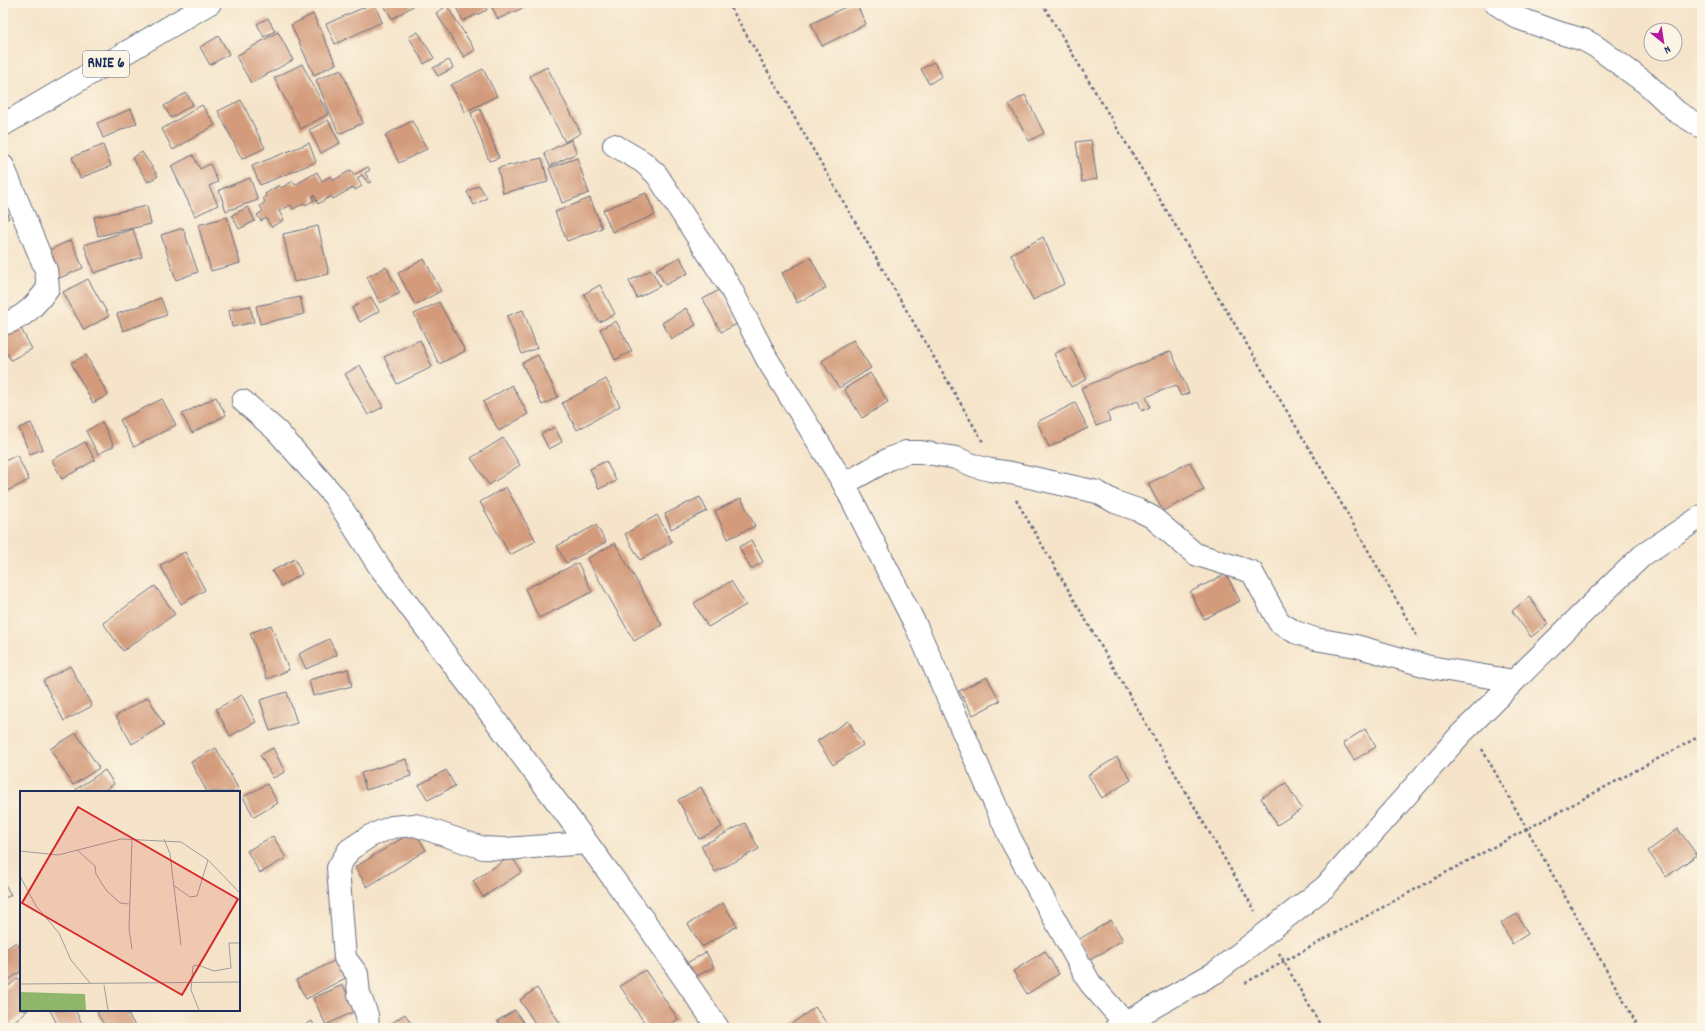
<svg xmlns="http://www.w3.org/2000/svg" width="1705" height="1031" font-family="Dekko,sans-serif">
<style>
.building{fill:#d39b7b}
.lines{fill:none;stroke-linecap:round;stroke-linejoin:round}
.minor-casing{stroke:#676e83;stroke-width:24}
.primary-casing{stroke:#676e83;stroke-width:24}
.path{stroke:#676e83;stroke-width:2.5;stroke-dasharray:3 3;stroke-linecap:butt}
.minor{stroke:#fff;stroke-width:22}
.primary{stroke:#fff;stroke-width:22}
.labels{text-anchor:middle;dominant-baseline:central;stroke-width:4;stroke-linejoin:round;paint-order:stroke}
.shield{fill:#fcf5e5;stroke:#5e6a86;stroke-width:1}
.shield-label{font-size:15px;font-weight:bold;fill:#1b2f5e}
.inset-road{fill:none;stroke:#9e9c9e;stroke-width:1}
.view{fill:#d62828;fill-opacity:0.15;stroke:#d62828;stroke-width:2}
.inset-edge{fill:none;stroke:#1b2f5e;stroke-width:2}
</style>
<rect width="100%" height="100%" fill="#fcf5e5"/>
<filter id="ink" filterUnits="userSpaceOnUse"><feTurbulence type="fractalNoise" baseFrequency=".025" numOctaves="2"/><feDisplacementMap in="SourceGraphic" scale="8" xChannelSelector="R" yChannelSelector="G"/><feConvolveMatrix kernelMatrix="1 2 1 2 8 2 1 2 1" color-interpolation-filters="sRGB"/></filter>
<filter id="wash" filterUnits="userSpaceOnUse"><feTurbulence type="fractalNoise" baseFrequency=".012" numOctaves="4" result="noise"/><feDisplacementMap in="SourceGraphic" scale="16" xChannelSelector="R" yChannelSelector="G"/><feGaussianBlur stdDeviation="0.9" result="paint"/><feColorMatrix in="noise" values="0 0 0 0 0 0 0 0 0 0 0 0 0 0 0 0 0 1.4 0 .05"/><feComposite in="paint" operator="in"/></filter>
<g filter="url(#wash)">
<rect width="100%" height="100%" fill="#f5e4c9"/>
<g id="blocks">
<g class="building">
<path d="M374 3 382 22 335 44 326 24Z"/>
<path d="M387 3H418L392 19 384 5Z"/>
<path d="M454 3H483L487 10 463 21Z"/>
<path d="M490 3H534L498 19Z"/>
<path d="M853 3H856L866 24 822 46 811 24Z"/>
<path d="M447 6 475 50 464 57 436 13Z"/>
<path d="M313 14 336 64 314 75 291 25Z"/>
<path d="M268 18 275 31 264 37 257 24Z"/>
<path d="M278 32 293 60 251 83 236 56Z"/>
<path d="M418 32 434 58 424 64 409 37Z"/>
<path d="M219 36 229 54 210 65 200 47Z"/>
<path d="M449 60 453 68 438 76 433 68Z"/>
<path d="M934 62 942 76 929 84 921 69Z"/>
<path d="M302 64 328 114 301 129 274 78Z"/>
<path d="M547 67 581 133 565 142 530 76Z"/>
<path d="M341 69 363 123 339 134 316 80Z"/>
<path d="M483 69 497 96 465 112 451 85Z"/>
<path d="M186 93 193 104 171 118 164 106Z"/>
<path d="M1025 95 1044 133 1029 141 1009 104Z"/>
<path d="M241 100 265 148 242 159 218 111Z"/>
<path d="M202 105 215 125 173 150 162 129Z"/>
<path d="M131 109 137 123 103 138 97 123Z"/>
<path d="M480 109 499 158 489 161 471 113Z"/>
<path d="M328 120 340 143 321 153 309 130Z"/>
<path d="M412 121 427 149 399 163 385 135Z"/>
<path d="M571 140 577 153 550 166 544 153Z"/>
<path d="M1091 140 1097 179 1082 182 1076 142Z"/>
<path d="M309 143 316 162 260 185 252 166Z"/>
<path d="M103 145 111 166 80 178 72 157Z"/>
<path d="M142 152 158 176 148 182 132 158Z"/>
<path d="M193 155 200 169 210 164 218 182 209 186 218 205 195 216 171 166Z"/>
<path d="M542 158 548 182 503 193 498 168Z"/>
<path d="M577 158 589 193 562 203 549 168Z"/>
<path d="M368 167 370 170 365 173 371 182 368 183 362 175 357 178 362 186 355 190 354 187 333 199 331 196 318 204 314 195 312 197 314 200 306 205 305 203 293 209 291 205 279 211 284 220 271 227 266 218 261 221 257 215 263 211 260 206 265 202 263 198 266 196 265 194 279 185 281 188 293 181 295 185 317 172 322 181 331 176 334 180 351 170 354 175Z"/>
<path d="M250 178 258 200 226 211 219 190Z"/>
<path d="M479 185 487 198 474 205 467 192Z"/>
<path d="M646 193 655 215 612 232 603 210Z"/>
<path d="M590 198 602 228 567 241 555 212Z"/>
<path d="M3 205 9 218 3 221Z"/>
<path d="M147 206 151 224 98 236 94 217Z"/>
<path d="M248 207 255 221 239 229 232 215Z"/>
<path d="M227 217 240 263 211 271 198 225Z"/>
<path d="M318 226 329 274 294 282 283 234Z"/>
<path d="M183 228 198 272 176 280 161 235Z"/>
<path d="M133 229 142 257 94 273 84 245Z"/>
<path d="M1043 237 1064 284 1033 300 1011 254Z"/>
<path d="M71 240 83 268 55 280 43 253Z"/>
<path d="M680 257 688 273 665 285 656 269Z"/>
<path d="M811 258 826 288 797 303 782 273Z"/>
<path d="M424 259 441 291 415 305 398 273Z"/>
<path d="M386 267 400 293 380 303 367 277Z"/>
<path d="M651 270 660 286 637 298 629 281Z"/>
<path d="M88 279 109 316 84 330 63 292Z"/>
<path d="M600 285 615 314 599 322 584 294Z"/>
<path d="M719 290 737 324 721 332 703 299Z"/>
<path d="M300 297 304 314 260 324 256 306Z"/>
<path d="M371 297 379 311 360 322 352 308Z"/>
<path d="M161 298 167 315 123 331 117 314Z"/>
<path d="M439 302 465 351 439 364 414 314Z"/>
<path d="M250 306 254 322 232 327 229 310Z"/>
<path d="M686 308 696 325 672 339 662 323Z"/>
<path d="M523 310 537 348 522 354 507 316Z"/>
<path d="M616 321 632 351 615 360 600 329Z"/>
<path d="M18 323 32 349 11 360 3 346V331Z"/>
<path d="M420 340 432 367 397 384 384 357Z"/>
<path d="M853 340 871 368 839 388 822 361Z"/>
<path d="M1070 346 1087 379 1071 387 1054 354Z"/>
<path d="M1171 351 1189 393 1181 396 1176 385 1146 397 1150 407 1142 411 1138 401 1107 413 1110 421 1096 426 1081 388Z"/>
<path d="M86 355 108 395 93 403 71 363Z"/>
<path d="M538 355 558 397 542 405 522 363Z"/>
<path d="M360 365 383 407 368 415 345 374Z"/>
<path d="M870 373 888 402 862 418 844 389Z"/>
<path d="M606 379 620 406 577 430 562 403Z"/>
<path d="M512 385 528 414 499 431 483 402Z"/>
<path d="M216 397 226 415 192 433 182 414Z"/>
<path d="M162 399 176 425 134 447 120 420Z"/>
<path d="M1075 403 1088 428 1049 447 1037 422Z"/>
<path d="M102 422 114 446 98 454 86 431Z"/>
<path d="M31 423 43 449 30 454 19 428Z"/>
<path d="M555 427 562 442 549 449 541 434Z"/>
<path d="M503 438 520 465 489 485 471 458Z"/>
<path d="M85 442 95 460 62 479 52 460Z"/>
<path d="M17 455 29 480 3 493V462Z"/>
<path d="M606 461 616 481 599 489 590 469Z"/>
<path d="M1190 462 1204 490 1163 511 1148 484Z"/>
<path d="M506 487 536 541 510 555 480 502Z"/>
<path d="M700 497 707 511 671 529 665 514Z"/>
<path d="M741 498 755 526 728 539 715 511Z"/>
<path d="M657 515 672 542 640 560 625 534Z"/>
<path d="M596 525 606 542 566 563 557 546Z"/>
<path d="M751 540 763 562 751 569 739 547Z"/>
<path d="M615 543 662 625 634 641 587 559Z"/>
<path d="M185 552 205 590 181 604 160 565Z"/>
<path d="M295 559 302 574 281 586 272 571Z"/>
<path d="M578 563 592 592 539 618 525 589Z"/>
<path d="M1226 574 1240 601 1204 619 1190 592Z"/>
<path d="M731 581 746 605 708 627 694 603Z"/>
<path d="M155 586 175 614 123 651 103 623Z"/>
<path d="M1529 597 1548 624 1531 637 1512 611Z"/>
<path d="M271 625 289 670 267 679 250 633Z"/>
<path d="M329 639 337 655 306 669 299 654Z"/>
<path d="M70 666 92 706 64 721 43 681Z"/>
<path d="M348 669 352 686 313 696 309 680Z"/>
<path d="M987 677 1000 701 973 715 959 691Z"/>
<path d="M287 692 297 723 270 731 260 700Z"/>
<path d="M242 695 256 722 230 736 216 709Z"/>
<path d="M148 697 164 725 132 744 116 716Z"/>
<path d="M848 721 863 745 833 765 817 741Z"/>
<path d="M1365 729 1376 747 1354 760 1343 743Z"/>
<path d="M76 733 99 768 73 785 50 749Z"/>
<path d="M216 748 239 790 234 792H207L191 762Z"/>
<path d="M273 748 285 772 273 778 260 755Z"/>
<path d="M1117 757 1131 780 1102 798 1088 775Z"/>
<path d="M406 759 411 776 366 790 361 773Z"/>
<path d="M105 770 114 784 102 792H78L76 789Z"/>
<path d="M446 770 455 786 428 800 419 785Z"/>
<path d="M1286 783 1302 809 1277 825 1261 798Z"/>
<path d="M267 784 278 803 254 817 243 797Z"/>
<path d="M701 787 722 827 699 839 678 800Z"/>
<path d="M745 823 759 849 715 872 701 846Z"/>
<path d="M1678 829 1697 855 1666 877 1648 851Z"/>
<path d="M414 831 426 850 367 887 355 867Z"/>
<path d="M273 836 286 858 260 873 247 851Z"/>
<path d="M511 856 522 872 483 897 473 881Z"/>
<path d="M3 881 11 895 3 899Z"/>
<path d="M723 903 737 926 702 947 688 924Z"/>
<path d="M1517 914 1528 934 1512 944 1501 923Z"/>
<path d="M1111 920 1123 940 1090 960 1078 940Z"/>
<path d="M16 942 21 950V971L3 984V951Z"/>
<path d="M1045 951 1059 974 1027 994 1013 971Z"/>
<path d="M706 952 714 967 693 978 685 964Z"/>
<path d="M340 958 349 976 306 999 296 980Z"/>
<path d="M645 970 678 1019 664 1028H648L620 986Z"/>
<path d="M18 978 21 982V1010H28L6 1028H3V991Z"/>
<path d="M343 985 355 1011 326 1025 313 998Z"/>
<path d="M537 988 563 1028H538L520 1000Z"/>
<path d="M815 1007 830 1028H786Z"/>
<path d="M50 1010H75L84 1027 59 1028Z"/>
<path d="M102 1010H126L136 1028H106L97 1013Z"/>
<path d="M515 1010 527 1028H502L497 1021Z"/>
<path d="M405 1014 414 1028H385Z"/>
<path d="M312 1021 315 1028H300Z"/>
</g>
</g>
</g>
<g filter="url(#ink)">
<use href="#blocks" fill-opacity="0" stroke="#676e83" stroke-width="1"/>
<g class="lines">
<g class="minor-casing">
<g id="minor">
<path d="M1495 3 1518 18 1560 33 1584 40 1595 46 1647 84 1677 112 1702 127"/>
<path d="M614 145 643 162 657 175 730 287 767 359 844 484 916 626 1011 840 1090 983 1125 1023"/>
<path d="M3 166 46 270 48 288C36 305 24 318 3 324"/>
<path d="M243 401 277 431 334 496 379 566 563 810 648 926 718 1028"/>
<path d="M844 484 889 459 906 452H921L956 458 975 466 990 470 1011 473 1097 492 1115 502 1138 510 1152 517 1195 554 1252 572 1279 622 1295 632 1315 639 1356 646 1430 667 1514 681"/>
<path d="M368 1028 367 1015 359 994 357 974 345 958 338 868 349 850 370 836 392 827 415 825 483 848 506 849 587 843"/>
<path d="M1116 1028 1216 972 1325 887 1460 735 1597 599 1643 555 1702 516"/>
</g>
</g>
<g class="primary-casing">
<path id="primary" d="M3 125 210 3"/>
</g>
<g class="path">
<path d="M728 3 983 442"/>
<path d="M1042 3 1324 473 1418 638"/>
<path d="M1016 500 1255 911"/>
<path d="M1482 749 1639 1028"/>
<path d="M1279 953 1322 1028"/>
<path d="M1245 983 1434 879 1702 735"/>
</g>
<use href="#minor" class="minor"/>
<use href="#primary" class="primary"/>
</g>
</g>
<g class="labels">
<rect class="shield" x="83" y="51" width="46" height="26" rx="3"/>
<g class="shield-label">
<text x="106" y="64">RNIE 6</text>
</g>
</g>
<g transform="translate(20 791)">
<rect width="220" height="220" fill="#f5e4c9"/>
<path d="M0 201 65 203 66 219H0Z" fill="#90b66c"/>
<path class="inset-road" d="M112 48 109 138 112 158M144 48 150 63 161 154M57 59 75 75 76 83 86 99 100 112 109 113M0 60 38 64 101 48 161 51 188 69 220 102M0 85 16 115 39 142 51 169 70 192M153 94 170 106 177 105 188 69M0 193 220 191M84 194 88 219M179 219 171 199 173 175 178 174 194 180 211 177 209 152H220"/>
<path class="view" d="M58 16 218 108 162 204 2 112Z"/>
<rect width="220" height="220" class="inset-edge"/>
</g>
<rect width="1705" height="1031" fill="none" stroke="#fcf5e5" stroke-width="16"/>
<g transform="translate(1663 42) rotate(150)"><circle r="19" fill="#fcf5e5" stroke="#a2a6af"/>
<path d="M0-3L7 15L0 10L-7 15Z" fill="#b5179e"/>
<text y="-6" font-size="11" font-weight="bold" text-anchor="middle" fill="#1b2f5e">N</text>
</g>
</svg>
